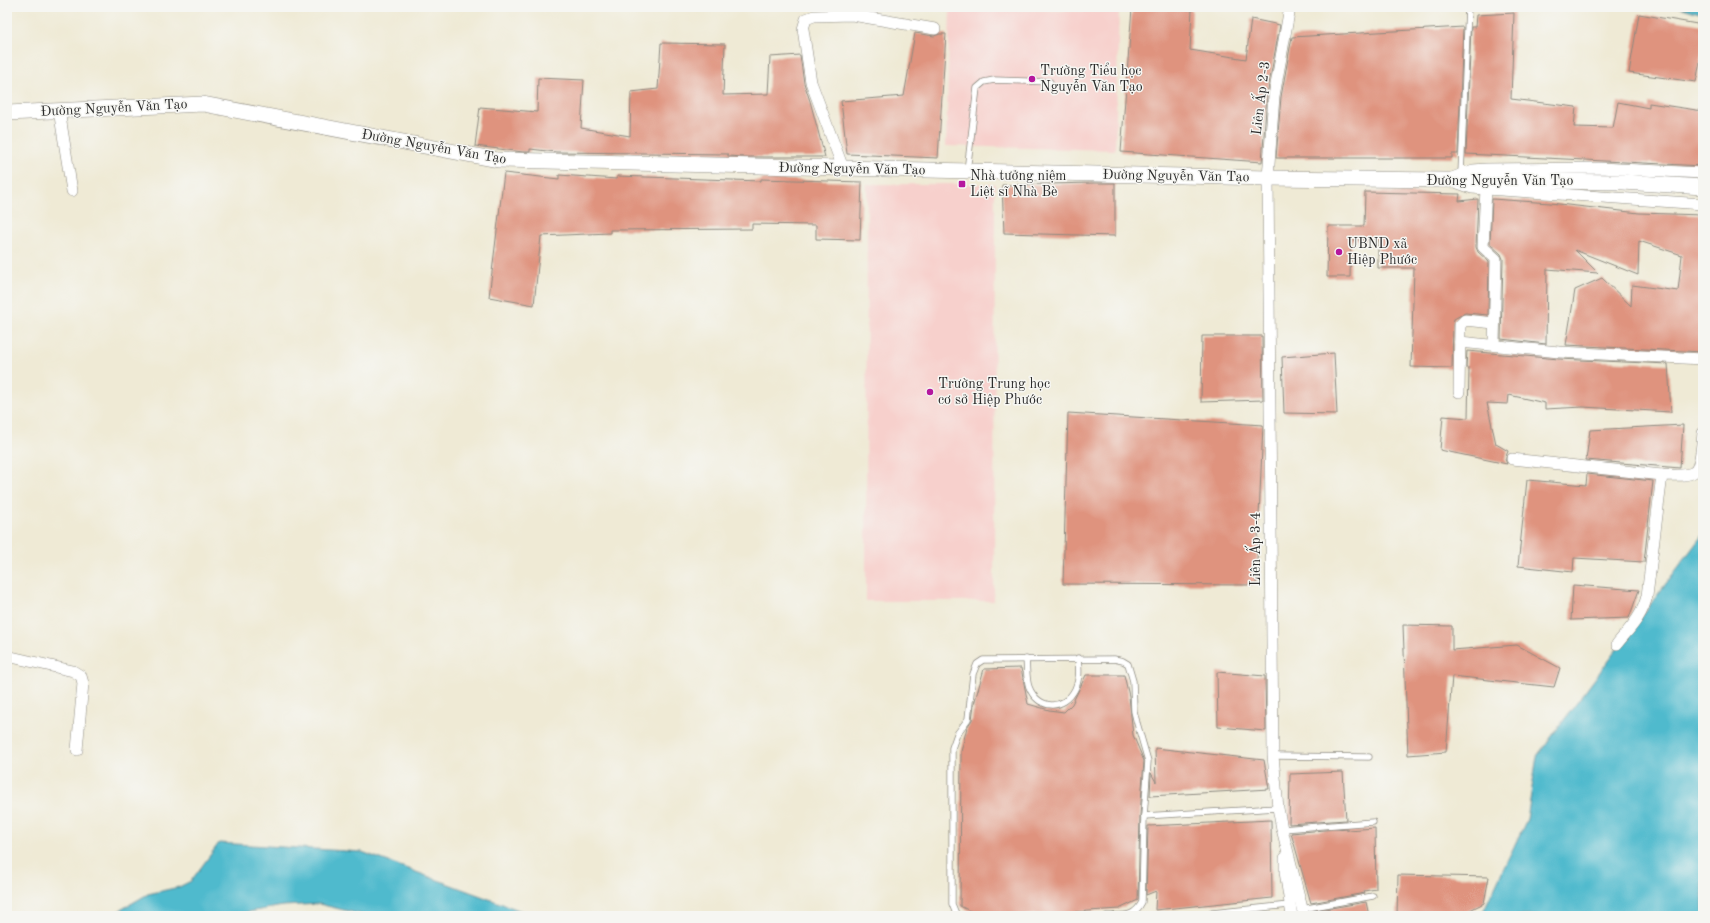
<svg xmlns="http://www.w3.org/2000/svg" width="1710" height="923" font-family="'Old Standard TT',serif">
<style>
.built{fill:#f7d0cc}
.water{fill:#50bacd;stroke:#3e727c}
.building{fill:#df937e}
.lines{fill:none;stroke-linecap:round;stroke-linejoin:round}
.service-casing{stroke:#8d8a80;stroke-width:7}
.minor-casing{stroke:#8d8a80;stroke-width:12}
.secondary-casing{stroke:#8d8a80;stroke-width:16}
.service{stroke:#fff;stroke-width:5.5}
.minor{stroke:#fff;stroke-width:11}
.secondary{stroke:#fff;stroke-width:15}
.poi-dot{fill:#b5179e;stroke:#f6f6f2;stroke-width:1.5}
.labels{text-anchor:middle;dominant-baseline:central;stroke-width:3;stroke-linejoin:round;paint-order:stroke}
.poi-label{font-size:14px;fill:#2b2b2b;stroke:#f6f6f2;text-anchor:start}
.street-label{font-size:14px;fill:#2b2b2b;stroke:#f6f6f2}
</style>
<rect width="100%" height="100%" fill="#f6f6f2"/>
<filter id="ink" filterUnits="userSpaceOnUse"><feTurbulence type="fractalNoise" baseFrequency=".025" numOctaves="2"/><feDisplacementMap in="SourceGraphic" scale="8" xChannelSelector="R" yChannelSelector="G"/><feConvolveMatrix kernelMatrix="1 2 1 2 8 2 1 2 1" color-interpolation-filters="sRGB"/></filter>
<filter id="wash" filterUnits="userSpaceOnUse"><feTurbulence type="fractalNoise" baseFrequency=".012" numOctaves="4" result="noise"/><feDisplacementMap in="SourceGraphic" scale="16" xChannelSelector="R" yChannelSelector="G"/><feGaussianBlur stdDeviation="0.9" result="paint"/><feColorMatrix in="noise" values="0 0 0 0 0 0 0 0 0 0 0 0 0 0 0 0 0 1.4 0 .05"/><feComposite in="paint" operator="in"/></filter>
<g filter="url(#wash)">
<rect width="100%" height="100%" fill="#efead5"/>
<g class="built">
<path d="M950 8 1119 12 1115 150 946 146Z"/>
<path d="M867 184H995L994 601H866Z"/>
</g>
<g class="water">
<path d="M1679 7H1703V14Z"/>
<path d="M1703 534V916H1481L1527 819 1537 756Z"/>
<path d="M219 843 362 852 535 916H368L319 904 283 906 225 916H110L148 894 179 887 191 881Z"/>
</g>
<g id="blocks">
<g class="building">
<path d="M1132 8 1192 10 1190 50 1246 59 1251 19 1280 25 1267 95 1262 162 1121 152Z"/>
<path d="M1514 13 1511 99 1576 107 1574 127 1613 128 1618 102 1649 108V103L1703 111V166L1466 154 1471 27H1475L1476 15Z"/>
<path d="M1639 14 1703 25V47L1696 82 1629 73Z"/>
<path d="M1463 27 1458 154H1452V158H1276L1281 97 1292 37Z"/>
<path d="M915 33 934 36 940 34H946L938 158 847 154 841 101 904 96Z"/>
<path d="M661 43 725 44 723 95 768 94 770 57 800 55 804 83 810 101 825 157H744L728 156V154L556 152 530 149V152H523L475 146 480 107 537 112 538 78 584 80 581 128 630 136 631 92 658 89Z"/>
<path d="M504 173 559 179V175L617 179V176L761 181V179L862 182 860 240 816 239V225L752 224V229L610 230V233L541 236 534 305 489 297Z"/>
<path d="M1094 183H1115V236L1004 233 1002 185Z"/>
<path d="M1365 192 1460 194 1459 201 1478 199 1476 247 1478 252 1489 262 1488 315 1465 313 1454 319 1453 325 1452 368 1411 367 1414 268H1378V240H1351L1350 277H1327L1328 226H1364Z"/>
<path d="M1492 199 1550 203 1639 213 1703 215V352L1566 345 1575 290 1602 278 1631 306 1632 285 1678 291 1682 255 1639 241 1638 275 1575 250 1598 273 1547 269 1546 344 1501 339 1503 259 1501 254 1490 244Z"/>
<path d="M1202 336H1262L1263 400 1201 402Z"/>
<path d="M1467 351 1559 359 1668 364 1671 412 1583 407 1545 409V403L1509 395 1508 404 1487 403 1496 444 1508 451 1505 459 1507 464 1440 450 1443 416 1468 418 1469 368H1466Z"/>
<path d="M1334 353 1337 414 1284 413 1282 357Z"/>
<path d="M1068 413 1263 425 1256 585 1063 584Z"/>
<path d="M1683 425 1680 468 1586 460 1590 430Z"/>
<path d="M1587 474 1653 481 1644 562 1574 558 1573 572 1518 566 1527 480 1586 485Z"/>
<path d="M1573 585 1639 590 1629 618 1571 620Z"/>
<path d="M1403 625 1452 626V650L1517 645 1560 668 1554 687 1452 676 1446 752 1408 755Z"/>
<path d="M1021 668 1028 704 1049 710 1064 712 1072 704 1086 675H1124L1129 696 1133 735 1144 761 1140 816 1138 900 1119 909 1014 916H980L960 906 961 752 967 727 972 720 974 704 984 669Z"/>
<path d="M1217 672 1265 676 1266 731 1218 727Z"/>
<path d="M1155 748 1264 760 1269 789 1150 796 1151 773 1156 782Z"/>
<path d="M1343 772 1346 820 1289 824 1290 774Z"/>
<path d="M1271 820 1272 898 1155 910 1156 891 1146 895 1148 826Z"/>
<path d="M1347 828V830L1375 828 1376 889 1364 891 1365 893 1311 903 1291 833Z"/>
<path d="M1398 875 1489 877 1484 903 1458 916H1397Z"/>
<path d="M1366 902 1369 916H1314L1313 911Z"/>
</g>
</g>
</g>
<g filter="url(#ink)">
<use href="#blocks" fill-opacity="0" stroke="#8d8a80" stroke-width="1"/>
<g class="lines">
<g class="service-casing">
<g id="service">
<path d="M967 171 977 88 984 82 994 80 1050 82"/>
<path d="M1461 174 1468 7"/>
<path d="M1026 659C1027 667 1026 679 1029 687 1038 710 1064 711 1075 689 1080 679 1079 669 1078 658"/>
<path d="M1273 756 1369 757"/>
<path d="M1144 816 1278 808"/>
<path d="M1282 829 1373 822"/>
<path d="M1302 909 1373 896"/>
<path d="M1212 913 1289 905"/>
<path d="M957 916 952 904V748L957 734 968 719 973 674 977 664 983 660 1114 659 1123 661 1128 664 1133 681 1134 711 1137 723 1148 761 1144 816 1142 902C1134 918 1123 915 1107 916"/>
</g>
</g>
<g class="minor-casing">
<g id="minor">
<path d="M1290 7 1274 96 1268 178 1273 756 1278 808 1282 829 1304 916"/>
<path d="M59 110 72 191"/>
<path d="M843 168 811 82 803 29 806 19 814 16 852 15 935 29"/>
<path d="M1452 178 1473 170 1486 169 1599 168 1703 173"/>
<path d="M1458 183 1472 188 1486 189 1703 204"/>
<path d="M1486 189 1483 247 1496 259 1494 344"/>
<path d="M1460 342 1559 352 1703 359"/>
<path d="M1459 392 1460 325 1465 320 1494 323"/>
<path d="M1512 459 1662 475C1671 475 1686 477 1694 472 1701 467 1702 442 1703 433"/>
<path d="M1617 644C1630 628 1642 617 1647 596L1662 475"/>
<path d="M7 656 73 671 81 676 83 683 77 750"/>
<path d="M1285 858V872L1292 916"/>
</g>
</g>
<g class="secondary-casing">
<path id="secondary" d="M7 113 203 104 498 160 1268 178 1623 182 1703 187"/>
</g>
<use href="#service" class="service"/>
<use href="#minor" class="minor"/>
<use href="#secondary" class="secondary"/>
</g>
</g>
<g class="poi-dot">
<circle cx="1032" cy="79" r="4"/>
<rect x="958" y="180" width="8" height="8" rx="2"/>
<circle cx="1339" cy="252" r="4"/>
<circle cx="930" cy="392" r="4"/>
</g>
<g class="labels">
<g class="poi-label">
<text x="1040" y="71">Trường Tiểu học<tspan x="1040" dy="16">Nguyễn Văn Tạo</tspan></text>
<text x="970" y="176">Nhà tưởng niệm<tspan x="970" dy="16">Liệt sĩ Nhà Bè</tspan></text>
<text x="1347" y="244">UBND xã<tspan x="1347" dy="16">Hiệp Phước</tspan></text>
<text x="938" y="384">Trường Trung học<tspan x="938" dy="16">cơ sở Hiệp Phước</tspan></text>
</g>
<g class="street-label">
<text transform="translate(1261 98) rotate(-83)">Liên Ấp 2-3</text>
<text transform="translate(114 108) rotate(-3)">Đường Nguyễn Văn Tạo</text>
<text transform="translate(434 147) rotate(10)">Đường Nguyễn Văn Tạo</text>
<text transform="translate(852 169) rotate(1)">Đường Nguyễn Văn Tạo</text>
<text transform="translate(1176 176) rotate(1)">Đường Nguyễn Văn Tạo</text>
<text x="1500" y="181">Đường Nguyễn Văn Tạo</text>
<text transform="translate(1256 549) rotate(-90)">Liên Ấp 3-4</text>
</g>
</g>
<rect width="1710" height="923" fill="none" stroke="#f6f6f2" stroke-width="24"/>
</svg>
